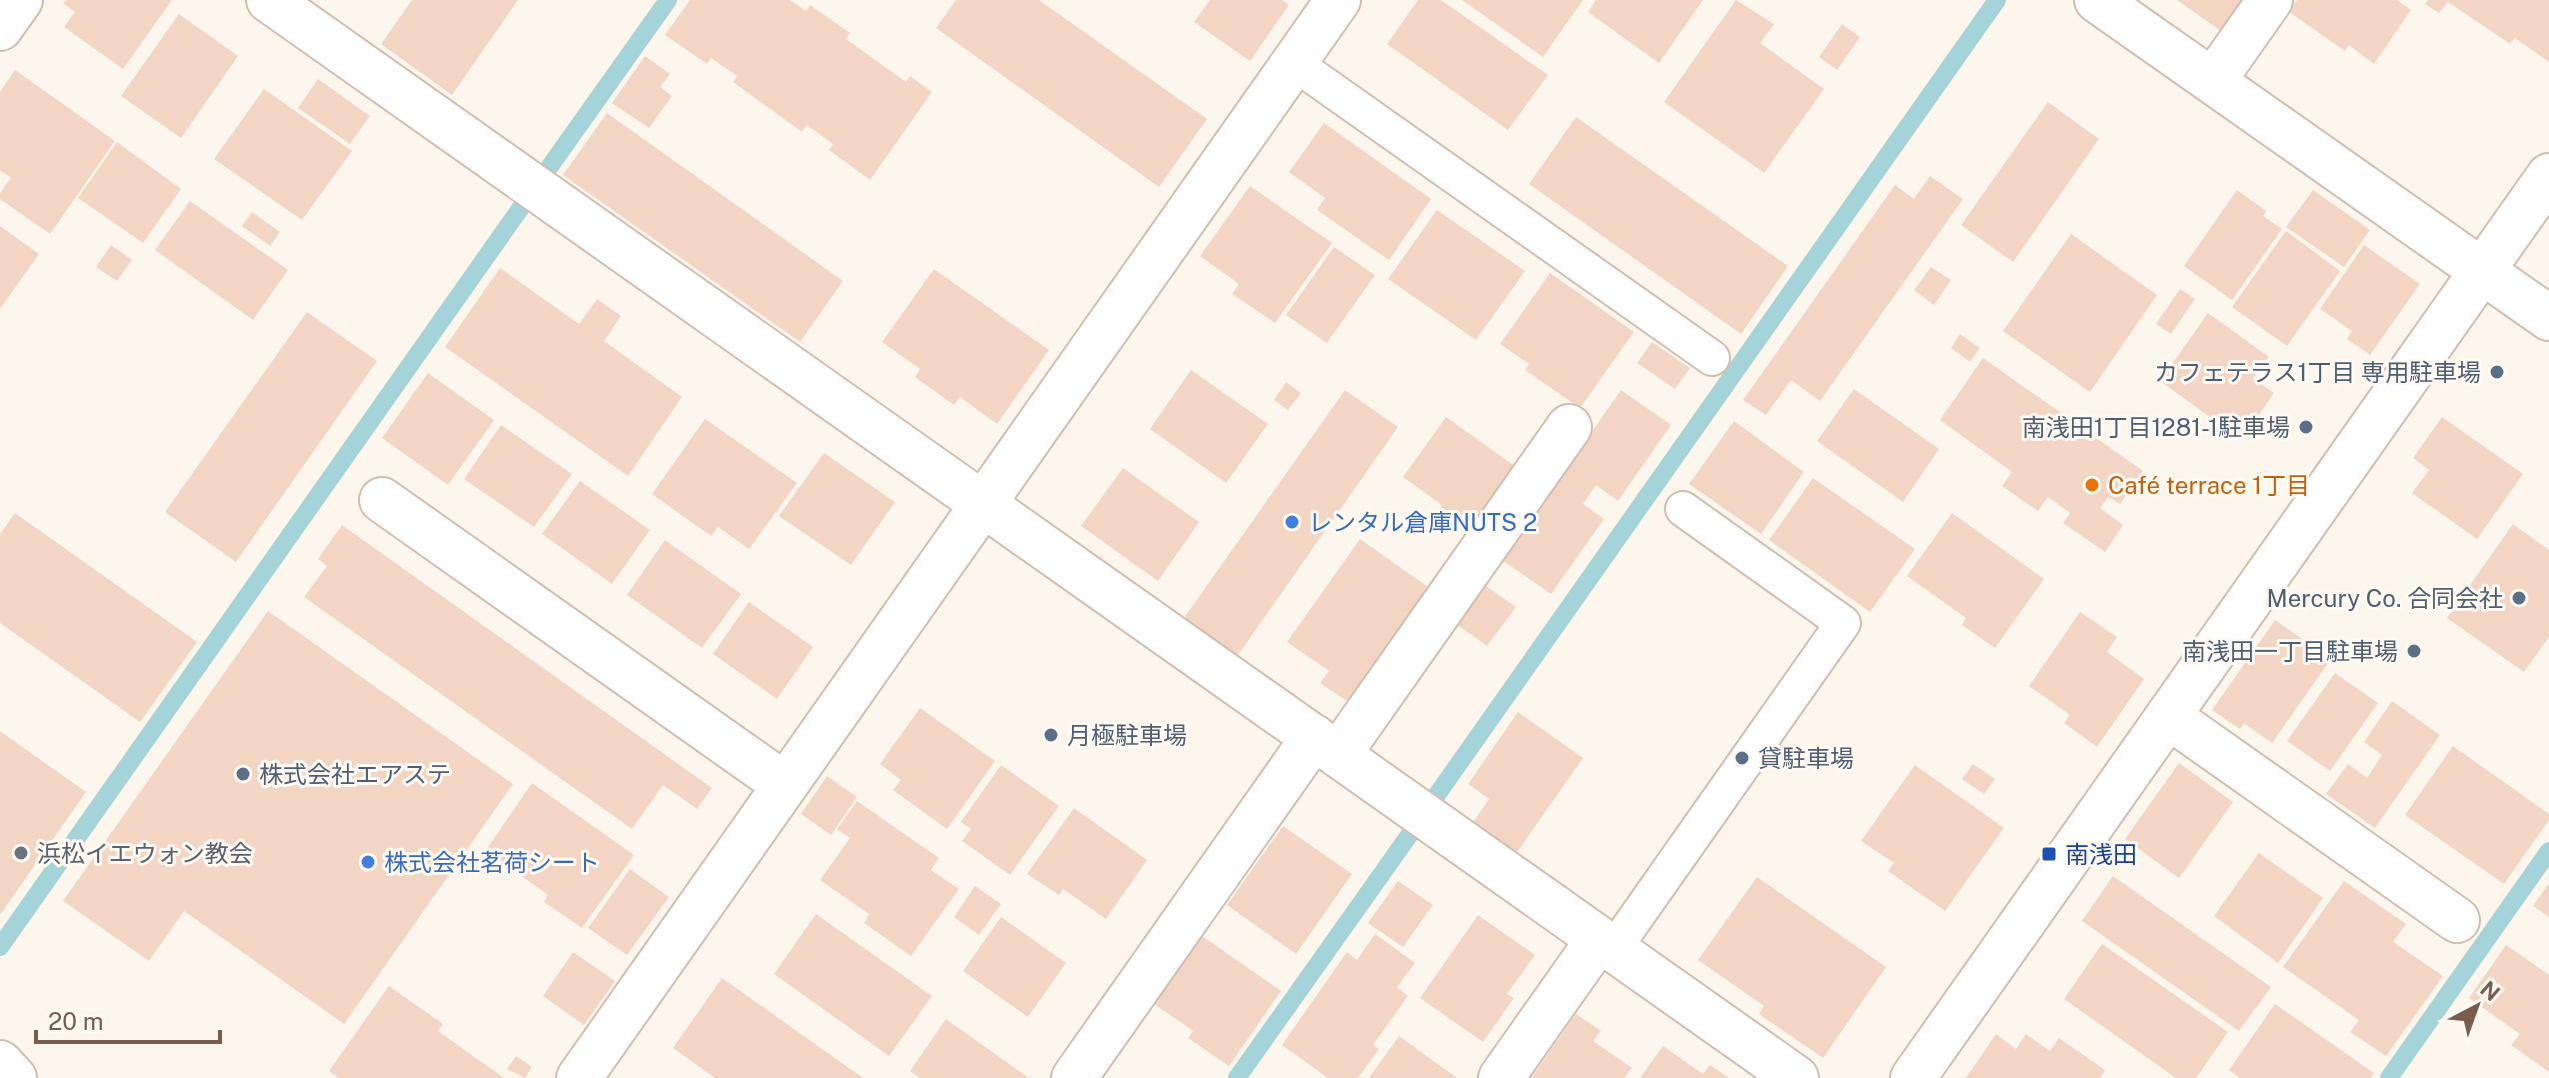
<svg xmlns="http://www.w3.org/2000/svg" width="2549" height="1078" font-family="'Public Sans','Noto Sans JP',sans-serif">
<rect width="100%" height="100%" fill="#fdf6ec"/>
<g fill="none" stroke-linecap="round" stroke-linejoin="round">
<path stroke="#a5d3da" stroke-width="18" d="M548,169L668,0
M1436,796L1997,0
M0,947L522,206
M1237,1078L1410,834
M2389,1078L2549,851"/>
</g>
<path fill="#f3d5c3" d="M66,0H172L123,69L64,27L75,12L63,3Z
M412,0H518L452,95L381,44Z
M690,0H790L806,11L810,5L850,33L846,39L906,82L910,76L932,92L870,180L829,150L833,144L807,125L802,132L733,82L737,76L711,58L707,64L665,35Z
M956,0H1039L1207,119L1159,187L936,28Z
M1210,0H1282L1289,5L1250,61L1194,22Z
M1418,0H1441L1548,75L1508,130L1387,44Z
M1462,0H1583L1543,57Z
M1596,0H1703L1659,63L1588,12Z
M1736,0L1774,24L1760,43L1824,89L1764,173L1664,102Z
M2177,0H2244L2221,31Z
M2297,0H2397L2411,10L2374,64L2349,45L2345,51L2289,12Z
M2428,0H2549V62L2515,38L2510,44L2448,2L2439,13L2425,4Z
M179,14L238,56L181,138L121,96Z
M1842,24L1860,37L1837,70L1819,57Z
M645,56L670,74L660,87L672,96L649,128L612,103Z
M15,70L115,141L50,234L0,199V193L11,178L0,170V92Z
M318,79L370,116L350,144L298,108Z
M264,89L352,151L302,220L214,159Z
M2048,102L2099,139L2013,262L1961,225Z
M607,113L843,281L800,342L563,175Z
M1576,117L1788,266L1741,334L1529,184Z
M1324,123L1431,199L1389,260L1317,210L1325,198L1289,172Z
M117,142L181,189L143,243L78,198Z
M1930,176L1963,199L1820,401L1791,380L1766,415L1743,400L1895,185L1914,199Z
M1250,186L1332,243L1275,323L1232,294L1239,284L1200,256Z
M2237,190L2266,211L2263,216L2282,229L2232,300L2184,266Z
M2313,190L2370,230L2344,267L2286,227Z
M190,201L288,270L253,320L155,250Z
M1437,210L1525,271L1476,340L1388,279Z
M252,212L280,232L270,246L242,226Z
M0,226L39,254L0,309Z
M2286,231L2340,271L2287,346L2232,307Z
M2071,234L2157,295L2090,392L2003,331Z
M111,245L132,260L117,281L96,267Z
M2364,245L2420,284L2370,355L2347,339L2352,331L2320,309Z
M1334,247L1375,275L1327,343L1286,315Z
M1931,267L1951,280L1934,305L1914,290Z
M500,268L579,324L597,299L621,316L604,341L682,397L628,476L445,347Z
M934,269L1049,350L997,424L960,397L954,405L915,377L920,369L882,342Z
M1550,273L1634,332L1580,408L1525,370L1529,364L1500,344Z
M2180,289L2195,299L2171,334L2156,324Z
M307,312L377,361L236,562L165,512Z
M2208,313L2269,357L2253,378L2274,393L2249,429L2228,414L2221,425L2160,381Z
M1960,334L1980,348L1970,362L1951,348Z
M1652,342L1690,368L1675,389L1637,363Z
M1983,358L2143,471L2120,504L2108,497L2100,508L2123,525L2105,552L2063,523L2070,513L2048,497L2038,511L2002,486L2012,472L1940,420Z
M1191,370L1268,424L1226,483L1150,429Z
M428,373L494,420L448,485L382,438Z
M1286,382L1301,393L1288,410L1274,400Z
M1854,389L1939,449L1903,502L1817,441Z
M1345,390L1398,427L1238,655L1184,618Z
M1621,390L1671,425L1618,501L1596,485L1583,504L1604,519L1551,594L1502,560Z
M1446,417L1516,467L1468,534L1437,511L1442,505L1403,477Z
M2442,417L2523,474L2477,539L2412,493L2429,470L2413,458Z
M705,419L797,483L749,549L718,527L711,536L652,494Z
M1734,421L1804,472L1761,534L1689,484Z
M501,425L572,474L534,527L464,479Z
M824,453L895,502L851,565L779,516Z
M1123,468L1199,522L1158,581L1081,526Z
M1813,478L1915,549L1870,612L1769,540Z
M580,481L650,530L612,584L542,534Z
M15,513L197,642L140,722L0,623V534Z
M1952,513L2044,579L1995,648L1962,625L1966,618L1907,576Z
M2513,524L2549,550V637L2524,672L2447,618Z
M342,525L712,788L697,809L663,785L632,829L304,597L327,566L318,559Z
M1360,539L1431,589L1350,703L1320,683L1329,671L1287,642Z
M665,540L741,594L702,648L627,595Z
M1483,584L1516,607L1487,646L1455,623Z
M749,602L813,647L777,699L713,654Z
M268,611L513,784L344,1024L184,911L149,961L63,901Z
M2080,612L2117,637L2107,652L2144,679L2097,747L2064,723L2070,715L2029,686Z
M2275,620L2331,659L2272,743L2244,723L2240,729L2212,710Z
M2335,673L2378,703L2330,771L2287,741Z
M2392,701L2440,735L2375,828L2326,794L2348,764L2367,778L2382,755L2364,742Z
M920,708L995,761L947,829L893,790L901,780L880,764Z
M1518,712L1583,758L1515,855L1472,824L1489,799L1468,784Z
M0,731L86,792L0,915Z
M2453,746L2549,814V820L2504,884L2405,815Z
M2179,763L2233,802L2179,878L2125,839Z
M1973,764L1995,779L1984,794L1962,779Z
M1001,765L1059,806L1010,875L962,841L971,829L961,822Z
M1915,765L2004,828L1945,911L1888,871L1894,863L1861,841Z
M827,776L857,797L831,835L801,814Z
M532,783L634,855L582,928L544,902L548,895L486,850Z
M857,801L939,858L931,870L959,889L911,956L864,923L869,914L820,880L850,838L837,829Z
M1074,808L1147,860L1106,919L1063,889L1059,895L1027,874Z
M1283,826L1352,874L1296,954L1227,905Z
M2259,853L2323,898L2278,963L2214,916Z
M630,869L669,897L627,955L588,928Z
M2113,876L2271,987L2239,1031L2082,921Z
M1757,877L1886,967L1823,1058L1759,1014L1764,1006L1698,960Z
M1398,881L1433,905L1403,947L1368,923Z
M2344,881L2406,924L2393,942L2443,976L2386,1056L2350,1032L2359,1020L2283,967Z
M2549,883V917L2533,906Z
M975,886L1001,904L979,935L954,917Z
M816,914L932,996L889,1056L774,974Z
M1478,915L1535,955L1507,994L1514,998L1483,1042L1420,998Z
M1001,917L1066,963L1028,1017L963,971Z
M1198,933L1281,991L1229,1066L1188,1038L1193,1031L1150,1001Z
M1375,934L1415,963L1397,987L1408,996L1373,1045L1379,1049L1358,1078H1328L1282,1045L1347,952L1357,960Z
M2102,944L2228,1032L2196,1078H2176L2064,999Z
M2506,945L2549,975V1072L2511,1045L2520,1034L2469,998Z
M573,952L615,981L584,1025L543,996Z
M722,978L863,1078H715L673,1048Z
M389,986L443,1024L438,1031L504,1078H339L329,1071Z
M2275,1004L2374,1073L2370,1078H2240L2229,1070Z
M1576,1014L1601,1031L1593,1041L1632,1068L1624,1078H1531Z
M946,1019L1029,1078H920L910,1071Z
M1996,1034L2016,1049L2026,1034L2050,1051L2059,1038L2105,1070L2100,1078H1966Z
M1399,1036L1457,1078H1369Z
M1663,1046L1703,1074L1710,1065L1729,1078H1640Z
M516,1056L532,1067L525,1078L507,1069Z"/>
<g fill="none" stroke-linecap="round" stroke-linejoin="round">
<defs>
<path id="service" d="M1294,63L1712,358
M1613,950L1843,623L1683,509"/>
<path id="minor" d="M269,0L1796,1078
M2097,0L2549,318
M2213,81L2270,0
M382,500L785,785
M2168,716L2457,920
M1338,755L1569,427
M579,1078L1338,0
M1074,1078L1314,737
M1501,1078L1599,939
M1913,1078L2549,176"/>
<path id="tertiary" d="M0,28L20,0
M0,1063L14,1078"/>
</defs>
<use href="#service" stroke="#d1beb0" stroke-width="38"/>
<use href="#minor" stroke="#d1beb0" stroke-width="48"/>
<use href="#tertiary" stroke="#d1beb0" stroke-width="48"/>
<use href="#service" stroke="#fff" stroke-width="34"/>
<use href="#minor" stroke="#fff" stroke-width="44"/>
<use href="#tertiary" stroke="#fff" stroke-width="44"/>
</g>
<g fill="#5c6f8a" stroke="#fffaf3" stroke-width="3">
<circle cx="2497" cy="372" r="8"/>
<circle cx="2306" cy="427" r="8"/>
<circle cx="2519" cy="598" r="8"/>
<circle cx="2414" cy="651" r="8"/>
<circle cx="1051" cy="735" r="8"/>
<circle cx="1742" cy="758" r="8"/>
<circle cx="243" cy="774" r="8"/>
</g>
<circle fill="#e8710a" stroke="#fffaf3" stroke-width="3" cx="2092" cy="485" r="8"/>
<g fill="#3f7fe0" stroke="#fffaf3" stroke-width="3">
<circle cx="1292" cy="522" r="8"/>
<circle cx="368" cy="862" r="8"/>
</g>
<circle fill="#6b7280" stroke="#fffaf3" stroke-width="3" cx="21" cy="853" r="8"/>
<rect fill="#1a4fb4" stroke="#fffaf3" stroke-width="3" x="2041" y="846" width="16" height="16" rx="4"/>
<g text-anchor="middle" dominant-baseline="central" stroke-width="6" stroke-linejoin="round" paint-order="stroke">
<g font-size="24" fill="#4e5e75" stroke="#fffaf3" text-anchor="end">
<text x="2481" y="372">カフェテラス1丁目 専用駐車場</text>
<text x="2290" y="427">南浅田1丁目1281-1駐車場</text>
<text x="2503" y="598">Mercury Co. 合同会社</text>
<text x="2398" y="651">南浅田一丁目駐車場</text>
<text x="1067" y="735" text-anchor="start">月極駐車場</text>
<text x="1758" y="758" text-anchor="start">貸駐車場</text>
<text x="259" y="774" text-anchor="start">株式会社エアステ</text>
</g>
<g font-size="24" fill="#c56008" stroke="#fffaf3" text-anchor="start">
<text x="2108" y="485">Café terrace 1丁目</text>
</g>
<g font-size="24" fill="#366cbe" stroke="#fffaf3" text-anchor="start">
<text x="1308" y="522">レンタル倉庫NUTS 2</text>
<text x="384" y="862">株式会社茗荷シート</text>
</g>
<g font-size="24" fill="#5b616d" stroke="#fffaf3" text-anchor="start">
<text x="37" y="853">浜松イエウォン教会</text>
</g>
<g font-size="24" fill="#164399" stroke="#fffaf3" text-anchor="start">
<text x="2065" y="854">南浅田</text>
</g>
</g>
<g transform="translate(2477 1006) rotate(41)" stroke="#fffaf3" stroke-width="6" paint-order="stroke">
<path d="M0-6L14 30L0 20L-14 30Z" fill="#7a5c4d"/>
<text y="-12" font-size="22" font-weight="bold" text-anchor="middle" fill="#7a5c4d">N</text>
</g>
<path d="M36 1030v12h184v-12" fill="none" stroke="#7a5c4d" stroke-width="4"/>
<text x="48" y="1030" font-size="24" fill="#7a5c4d" stroke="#fffaf3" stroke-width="6" paint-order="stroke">20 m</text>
</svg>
